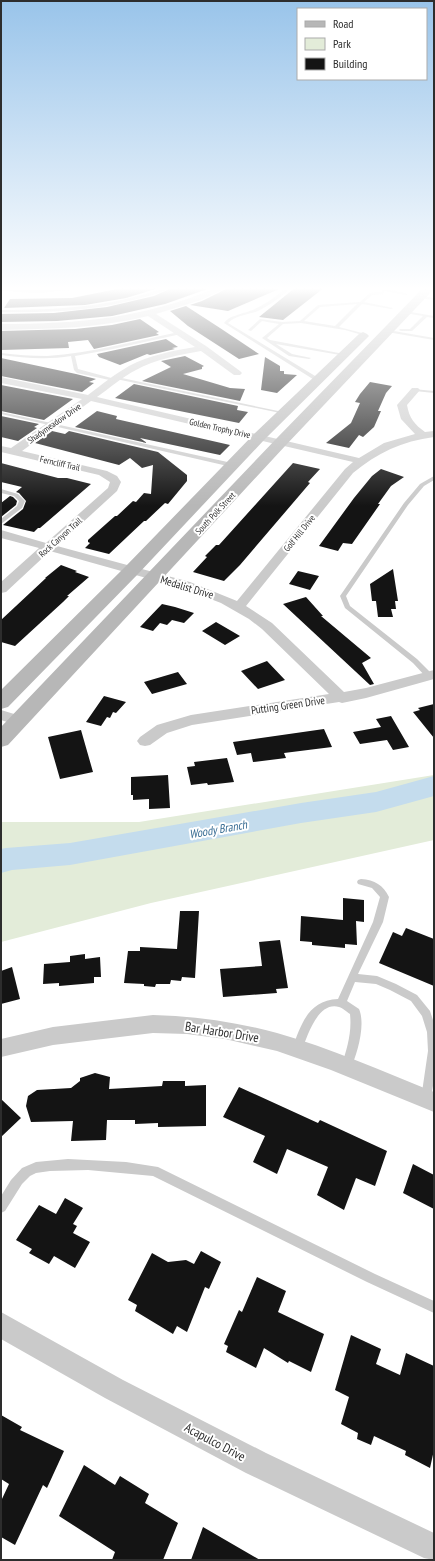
<svg xmlns="http://www.w3.org/2000/svg" width="435" height="1561" font-family="'PT Sans Narrow',sans-serif">
<rect width="100%" height="100%" fill="#fff"/>
<path fill="#e3ecd9" d="M434,775V840L151,903L1,942V822H139Z"/>
<g fill="none" stroke-linecap="round" stroke-linejoin="round">
<path fill="#c4dced" fill-rule="evenodd" d="M434,776V796L376,812L301,823L70,865L12,870L1,873V849L6,848L70,843L301,803L376,792Z"/>
</g>
<path fill="#141414" d="M127,287H162L126,298L85,305L4,308L10,299L72,298Z
M174,287H213L165,304L112,316L57,321L1,322V314L54,313L107,307L154,296Z
M230,287H284L228,311L190,305L202,301Z
M296,287H325L283,320L259,317Z
M186,306L220,328L259,354L239,359L188,326L170,311Z
M140,319L159,332L156,333L159,335L94,349L88,340L68,342L69,348L1,350V331L75,329L112,325Z
M166,339L178,347L172,348L175,349L150,355L147,354L120,365L99,357L97,354Z
M185,356L204,366L202,367V369L183,374L230,388L245,389L240,401L142,381L171,367L161,361Z
M265,357L280,366V371H284V374L297,375L277,393L261,390Z
M1,358L76,374L96,379L89,382L94,383L82,392L1,376Z
M370,382L392,386L386,393L378,411H381L374,427L363,437L359,435L349,448L326,443L351,423L360,403L355,402L360,394Z
M134,384L238,406L237,410L248,412L239,423L115,398Z
M1,385L73,399L44,420L1,411Z
M97,411L117,416L116,419L230,445L220,455L140,438L147,443L75,427Z
M1,416L39,424L34,427L37,428L18,441L1,437Z
M52,431L65,434L69,431L158,452L187,475V481L168,504L165,503L146,521H144L109,554L85,548L90,543L88,542V540L115,516H117L133,501L136,502L144,493L151,494L153,465L142,468L130,458L119,465L35,443Z
M1,463L58,478H67L91,484L40,528H38L34,532L3,525L23,509L26,501L19,493L16,492L22,487L1,482Z
M293,463L320,469L308,482L310,483L240,565L224,581L193,572L207,557L205,556L216,545H219Z
M381,469L404,477L391,486L378,504H380L352,544L343,543L338,551L319,546L354,498L372,476Z
M10,496L13,497L17,501L16,505L1,517V503Z
M61,565L77,571L75,572L89,577L67,596H69L63,602L15,646L1,642V620L46,578H45Z
M393,569L398,601H395L396,609H391L393,617H378L376,601H372L370,584Z
M298,571L319,576L310,590L289,584Z
M306,597L323,616H321L371,658L362,663L374,684L370,685L283,604Z
M162,604L175,607L194,613L184,623L172,620L167,625L160,623L153,631L140,627Z
M216,622L240,636L225,645L202,631Z
M267,661L285,680L258,689L241,671Z
M178,672L187,684L152,694L144,682Z
M104,696L126,702L116,713L113,712L110,718L107,717L101,726L86,722Z
M434,704V738L413,712L420,710L418,708Z
M391,716L409,747L393,750L387,740L360,744L353,732L381,727L376,719Z
M324,729L332,747L284,753L286,758L253,762L251,753L237,755L233,742Z
M81,730L93,772L60,779L48,737Z
M227,758L234,782L208,785L207,783L191,785L187,767L195,766L194,762Z
M168,775L170,808L149,809V799L133,800V795H131V777Z
M343,898L364,900V922L356,921L357,945L345,944V948L312,945V942L300,941L301,916L343,920Z
M180,911H199L195,978L182,977L181,981L171,980L170,984H156L155,987L144,986V984L124,983L128,951H140V947L177,949Z
M406,928L434,939V986L379,963L393,932L402,936Z
M280,940L288,988L276,989L277,993L223,997L220,969L262,966L259,942Z
M85,954V959L100,957L101,977H94V983L59,986V983L43,984L44,964L70,962V956Z
M12,967L20,999L1,1004V971Z
M95,1073L110,1077L109,1089L162,1086L163,1081H185V1086L206,1085V1126L158,1127V1123L135,1124V1120H107L106,1140L71,1141L73,1121L31,1122L26,1106L28,1096L37,1090L71,1088L80,1081V1078Z
M239,1087L318,1123L320,1120L387,1151L375,1186L356,1178L344,1210L317,1195L328,1167L287,1149L277,1174L253,1162L265,1136L223,1117Z
M1,1099L21,1118L1,1137Z
M413,1164L434,1175V1209L403,1193Z
M65,1198L83,1208L73,1224L77,1226L73,1233L90,1242L75,1268L54,1256L49,1264L29,1253L32,1249L16,1240L39,1205L56,1214Z
M201,1251L221,1262L209,1289L205,1287L187,1332L177,1326L173,1334L135,1311L137,1305L128,1300L152,1253L168,1262L186,1260L194,1264Z
M257,1277L286,1291L278,1312L324,1334L311,1372L289,1361L288,1363L264,1348L256,1368L226,1352L228,1346L224,1344L239,1310L242,1312Z
M351,1335L381,1349L376,1364L400,1375L406,1353L434,1366V1450L430,1468L405,1455L406,1451L374,1436L371,1445L357,1439L358,1433L341,1424L349,1397L335,1390Z
M1,1415L22,1427L20,1430L64,1451L47,1488L43,1485L15,1545L1,1537V1501L9,1484L1,1479Z
M84,1465L115,1485L120,1476L149,1494L145,1503L178,1523L163,1560H112L115,1552L59,1516Z
M203,1527L260,1560H191Z"/>
<g fill="none" stroke-linecap="round" stroke-linejoin="round">
<path fill="#cacaca" fill-rule="evenodd" d="M167,287H173C163,292 152,295 141,298C95,311 48,313 1,312V310C58,310 113,307 167,287Z
M287,287H292C282,296 270,305 258,311C248,315 236,315 228,323L320,379V381H316L224,323C229,316 236,316 243,313C260,309 274,298 287,287Z
M385,287H389L387,289L408,294L406,295L385,291L383,294L372,295L364,302L393,308L391,309L362,304L339,327L366,334V336L345,330L301,323L283,324L267,338L270,340L344,354L346,355V356L276,344L292,354L311,358L309,359L289,356L262,338L279,324L262,321L251,331L248,330L260,319L282,322L300,321L318,305L360,302L370,293L381,292ZM357,304L335,326L304,321L320,307Z
M420,296L434,298V300L419,298Z
M405,311L434,316V318L427,317L412,331H401L399,330L400,329H410L423,316L405,313Z
M388,330L434,338V340L387,332V330Z
M179,332L181,333V334L113,349L75,356L78,369L115,379V377H117L283,412L285,413V414L116,379V381H114L77,373L74,370L71,356C48,360 24,358 1,355V353C16,355 31,356 47,356C92,353 135,341 179,332Z
M413,389L434,391V393L415,391L413,390Z
M1,412L232,463L235,465L232,467L1,414Z
M434,476V480L424,486L408,505L346,596L350,606L417,659L433,675L429,677H426L413,663L345,608L340,596L404,503L420,484Z
M1,489L18,494L25,501L22,508L1,524V519L17,506L19,501L14,496L1,493Z
M361,879C375,880 383,885 389,897L383,922L358,974L377,976L396,984L417,995L430,1011L434,1023V1080L430,1103L426,1104L422,1103L421,1099L428,1051L427,1032L422,1016L411,1001L390,990L376,984L355,982L347,1001L359,1009C366,1025 357,1055 350,1070L346,1072L342,1070L341,1067C347,1049 352,1033 350,1014C347,1012 343,1008 339,1007C317,1001 307,1038 301,1052L297,1054L293,1052L292,1049C301,1025 308,1000 338,999L373,922L380,897L372,888L358,884L357,882L358,880Z
M68,1159L126,1162L158,1167L375,1274L434,1301V1313L367,1282L153,1176L88,1170L50,1171L36,1173L30,1176L22,1184L5,1211L1,1213V1196L11,1180L22,1168L36,1162Z"/>
<path fill="#cacaca" fill-rule="evenodd" d="M1,287L39,289L85,287L81,289L39,293L1,291Z
M218,287H229L201,300L156,314L206,346L240,371L242,373L240,375H234L201,351C180,355 155,359 136,370C122,377 110,388 97,397L359,458L384,443L415,434L401,419L397,405L412,388H418L420,390L407,405C409,418 415,425 425,432L434,431V437C402,441 377,453 353,473L246,606L272,623L344,692L366,688L434,670V679L366,698L342,703L339,702L192,725L167,733L150,745L145,746L140,745L137,741L140,737L157,725L191,715L329,694L262,629L249,619L221,603L182,588L50,551L6,592L1,593V582L39,548L1,538V530L46,543L108,488L110,482L99,475L1,452V446L11,448L82,399L1,383V377L88,395C101,385 115,374 129,366C149,355 173,351 195,347L148,316C100,328 50,329 1,330V324C78,324 147,318 218,287ZM91,401L353,462L345,469L237,601L190,582L57,546L117,491L121,482L117,476L107,471L22,451Z
M1,710L24,717L27,721L24,725L19,726L1,720Z
M153,1015C195,1016 236,1022 277,1033C330,1048 382,1071 434,1092V1112L331,1070L277,1051L225,1039L187,1034L153,1033L53,1045L1,1057V1039L53,1027Z
M1,1312L123,1380L266,1453L434,1533V1560L424,1558L246,1473L105,1398L1,1339Z"/>
<path fill="#b7b7b7" fill-rule="evenodd" d="M424,287H434V289L286,445L8,745L1,747V727L276,439Z
M363,332L367,334L369,336L367,338L264,440L138,574L8,707L1,709V690L126,566L254,434L359,334Z"/>
</g>
<linearGradient id="sky" x2="0" y2="1"><stop stop-color="#99c4ea"/><stop offset="0.57" stop-color="#fff"/><stop offset="1" stop-color="#fff" stop-opacity="0"/></linearGradient>
<rect width="435" height="506" fill="url(#sky)"/>
<g text-anchor="middle" dominant-baseline="central" stroke-width="4" stroke-linejoin="round" paint-order="stroke">
<g font-size="9" fill="#2d2d2d" stroke="#fff">
<text transform="translate(54 423) rotate(-35)">Shadymeadow Drive</text>
<text transform="translate(220 428) rotate(13)">Golden Trophy Drive</text>
<text transform="translate(60 463) rotate(13)">Ferncliff Trail</text>
<text transform="translate(215 513) rotate(-47)">South Polk Street</text>
<text transform="translate(299 533) rotate(-51)">Golf Hill Drive</text>
<text transform="translate(60 537) rotate(-42)">Rock Canyon Trail</text>
</g>
<g font-size="11" fill="#2d2d2d" stroke="#fff">
<text transform="translate(187 587) rotate(17)">Medalist Drive</text>
<text transform="translate(288 705) rotate(-8)">Putting Green Drive</text>
</g>
<g font-size="12" font-style="italic" fill="#376c93" stroke="#fff">
<text transform="translate(218 829) rotate(-10)">Woody Branch</text>
</g>
<g font-size="13" fill="#2d2d2d" stroke="#fff">
<text transform="translate(222 1032) rotate(9)">Bar Harbor Drive</text>
<text transform="translate(215 1442) rotate(28)">Acapulco Drive</text>
</g>
</g>
<rect width="435" height="1561" fill="none" stroke="#2d2d2d" stroke-width="4"/>
<rect x="297" y="8" width="130" height="72" fill="#ffffff" stroke="#ababab"/>
<rect x="305" y="21" width="20" height="6" fill="#b7b7b7" stroke="#ababab"/>
<text x="333" y="28" font-size="12" fill="#2d2d2d">Road</text>
<rect x="305" y="38" width="20" height="12" fill="#e3ecd9" stroke="#ababab"/>
<text x="333" y="48" font-size="12" fill="#2d2d2d">Park</text>
<rect x="305" y="58" width="20" height="12" fill="#141414" stroke="#ababab"/>
<text x="333" y="68" font-size="12" fill="#2d2d2d">Building</text>
</svg>
